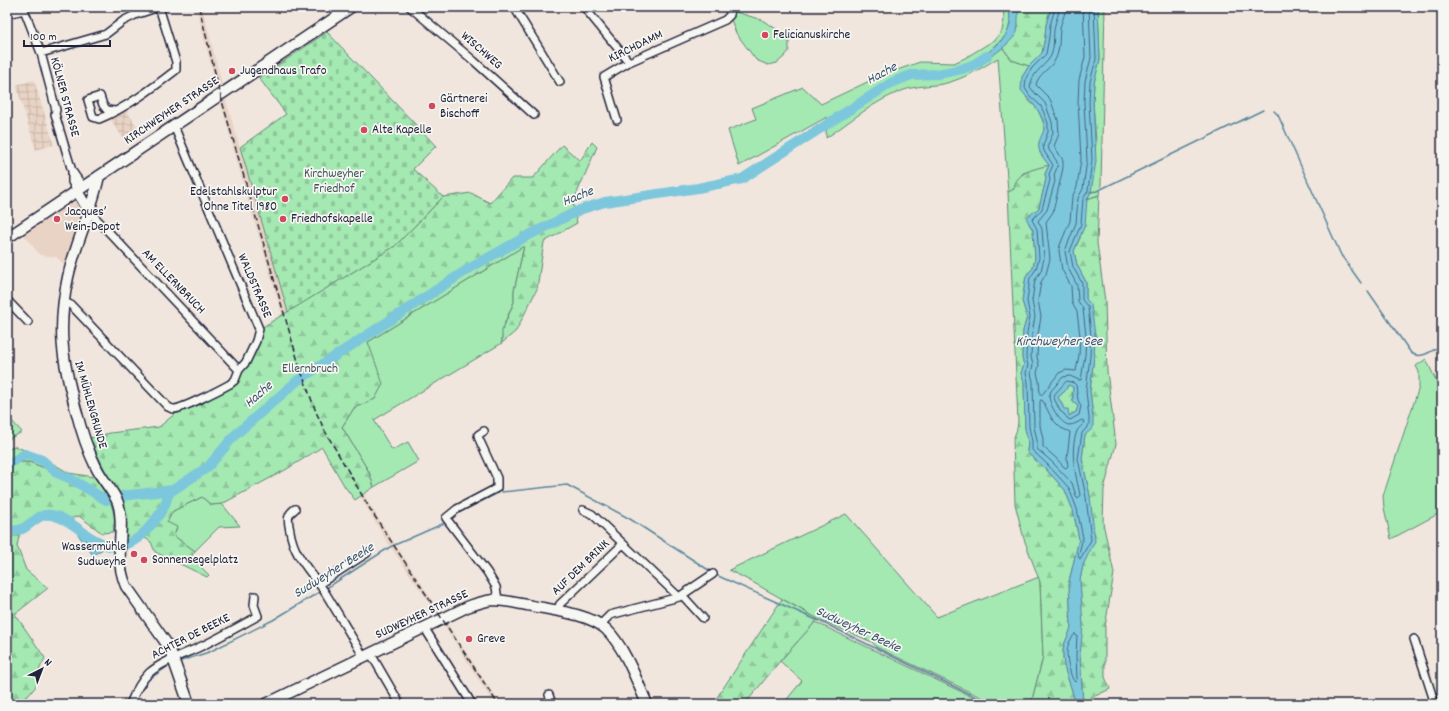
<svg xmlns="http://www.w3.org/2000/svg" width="1449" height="711" font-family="Dekko,sans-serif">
<defs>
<pattern id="industrial-grid" width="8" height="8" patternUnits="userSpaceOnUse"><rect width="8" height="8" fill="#e8d3c4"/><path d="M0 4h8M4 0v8" fill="none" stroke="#c7b5a9"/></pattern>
<pattern id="forest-firs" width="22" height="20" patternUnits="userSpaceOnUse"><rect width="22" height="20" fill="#a4e8b2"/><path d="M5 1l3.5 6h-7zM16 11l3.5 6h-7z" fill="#8dc79a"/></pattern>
<pattern id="wetland-marsh" width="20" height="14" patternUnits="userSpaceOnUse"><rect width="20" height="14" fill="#a4e8b2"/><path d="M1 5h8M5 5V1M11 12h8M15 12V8" fill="none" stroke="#8dc79a"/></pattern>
<pattern id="cemetery-stones" width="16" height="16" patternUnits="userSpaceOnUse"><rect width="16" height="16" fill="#a4e8b2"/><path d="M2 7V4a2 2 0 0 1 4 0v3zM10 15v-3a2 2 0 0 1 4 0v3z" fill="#8dc79a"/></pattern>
</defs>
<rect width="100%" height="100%" fill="#f0e6dd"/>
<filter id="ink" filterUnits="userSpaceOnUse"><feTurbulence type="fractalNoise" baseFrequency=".025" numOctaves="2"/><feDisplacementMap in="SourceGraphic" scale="8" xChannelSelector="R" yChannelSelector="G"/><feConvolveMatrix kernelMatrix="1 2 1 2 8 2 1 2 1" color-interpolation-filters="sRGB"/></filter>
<g filter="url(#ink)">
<path fill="#e8d3c4" d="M196,7H202L226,100L305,372L328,429L371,507L500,704H494L439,617L384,537L322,432L303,385L248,200L221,104Z
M78,202L81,207L82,214L65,265L56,257L40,255L24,235L72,203Z"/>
<path fill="url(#industrial-grid)" d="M34,80L54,145L36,150L16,85Z
M124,107L140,131L124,140L109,117Z"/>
<path fill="#a4e8b2" stroke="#638576" d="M1003,7H1010V23L1007,34L989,52L982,62L1002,47L1012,60L1029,66L1022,77L1027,99L1037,108L1044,124V131L1039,143L1040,153L1049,165L1023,173L1014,189L1008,192L998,58C980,69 964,79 943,84C929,86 916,86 904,90C875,100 850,122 826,138L827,117L739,166L728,130L756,119L752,108L803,87L821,104L880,76L920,62L954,63L965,58L996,39L1002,31L1004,19Z
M1098,7H1105L1101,185L1099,195L1087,199L1091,192L1096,142L1093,102L1094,83L1100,59Z
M736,12L762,20L778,30L789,34V51L784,57L777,63L768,65L756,60L736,33L730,17Z
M524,246L514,291V302L505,322L502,339V343L374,420L392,450L408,442L419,461L374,487L369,472L342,427L354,408L375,399L368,342Z
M1426,359L1442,393V512L1391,539L1384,508L1383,496L1419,387V372L1416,366Z
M7,406L11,420L22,432L7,440Z
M202,497L211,505L222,504L240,526L219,527L195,551L174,536L167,522L173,511Z
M846,514L937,617L1039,577L1040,582L1043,657L1031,704H995L876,647L872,642L818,619L754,583L729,570Z
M815,622L987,704H865L862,702L860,704H783L802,681L780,661Z"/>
<path fill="url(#forest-firs)" stroke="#638576" d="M1019,7H1047L1050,11L1046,25L1045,37L1042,53L1029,66L1012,60L1002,47C1021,33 1014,26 1019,7Z
M592,142L597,147L573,202L577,223L544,242L537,289L516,331L502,343V331L514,302V291L524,246L368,342L383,384L375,399L354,408L342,427L369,472L374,487L355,500L345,487L322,447L287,469L222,504L211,505L202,497L173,511L167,522L177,527L174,536L195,551L191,557L209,575L207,577L155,552L151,542L139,534L129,541L125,542C131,511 120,498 106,472C100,461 95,449 90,438L110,433L159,427L177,412L232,385L261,328L395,246L443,197L471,193L490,203L512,178H533L562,145L580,161Z
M1049,165L1045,174L1046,179L1039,208L1032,215L1029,224L1033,230L1035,258L1033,268L1026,276L1022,301L1027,317L1023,331L1022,358L1024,365L1021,373L1024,382L1025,428L1028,441L1027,452L1032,457L1044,467L1065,490L1073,510L1079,539L1069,582L1071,626C1070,635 1063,642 1063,652C1062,671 1073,686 1075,704H1031L1043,657L1040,582L1024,539L1015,504L1013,440L1017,429L1018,422L1008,192L1014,189C1015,172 1035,169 1049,165Z
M1099,195L1097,243L1105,301L1107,371L1116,444L1104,489L1103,523L1114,573L1105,627V677L1110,689L1089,699L1088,704H1083L1080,655L1081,603L1080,580L1083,565L1088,553L1090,496L1082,459L1085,434L1093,418L1090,391L1094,356L1095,335L1086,299V282L1077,265L1074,251L1080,238L1087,199Z
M1068,385L1073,386V402L1078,406L1076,412L1069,416L1064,410L1058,397L1065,391Z
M40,456L69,473L94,477C102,488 112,501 114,515C115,521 114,527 113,532L102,533L79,516L69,519L47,512L34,517L20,532L17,546L26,570L48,588L15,614L45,658L40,668L36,686L28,696L12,704H7V467L15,462H29L45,468Z
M782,599L818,619L780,661L745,704H717L714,702Z"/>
<path fill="url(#wetland-marsh)" stroke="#638576" d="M14,446L40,456L45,468L29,462H15L7,467V450Z"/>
<path fill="url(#cemetery-stones)" stroke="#638576" d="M327,32L436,146L413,169L443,197L395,246L288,312L240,147L286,114L259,78Z"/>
<path fill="#7dc7dd" stroke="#59859c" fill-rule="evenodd" d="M1010,7H1019C1017,15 1019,24 1017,32C1013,42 986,62 975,64C987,50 1008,42 1010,23C1010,18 1009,12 1010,7Z
M1047,7H1098L1100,59L1094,83L1093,102L1096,161L1091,192L1087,199L1085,225L1074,251L1077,265L1086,282V299L1091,305L1095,335L1094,356L1090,391L1093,418V428L1085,435L1082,459L1090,496L1095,541L1083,565L1080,580L1083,626L1080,655L1083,704H1075C1073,686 1062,671 1063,652C1063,642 1070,635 1071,626L1069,582L1079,539L1073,510L1065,490L1044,467L1032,457L1027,452L1028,441L1025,428L1024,382L1021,373L1024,365L1022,358L1023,331L1027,317L1022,301L1026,276L1033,268L1035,258L1033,230L1026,218L1039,208L1046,179L1045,174L1049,165C1044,159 1037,151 1039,143C1040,136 1045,133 1044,125C1041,109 1030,102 1021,90L1022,77L1029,66L1042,53L1045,37L1046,25L1050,11ZM1068,385L1073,387V402L1078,406L1076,412L1069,416L1068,409H1064L1058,397L1065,391Z
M83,529L103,539L107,544L103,549L93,555L92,554L77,533Z"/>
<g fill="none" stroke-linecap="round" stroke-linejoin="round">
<path stroke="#46647c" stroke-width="1" d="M1052,7L1054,12L1050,25L1049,37L1046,54L1032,68L1026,78L1025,88L1030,96L1041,106L1048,123V132L1043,145L1044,151L1053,165L1049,174L1050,180L1042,209L1032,220L1037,229L1039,258L1036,269L1030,278L1027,301L1030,317L1027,332L1026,358L1028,365L1026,373L1028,382L1029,427L1032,441V450L1047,464L1069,488L1077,509L1083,538L1078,556L1080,559L1091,540L1086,497L1078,459L1082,433L1089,425V418L1086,391L1090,356L1091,336L1088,307L1082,300V283L1073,267L1070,251L1081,224L1083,199L1088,191L1092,160L1089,102L1090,82L1096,59L1094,7
M1058,7C1060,14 1056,19 1055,25C1052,35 1056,50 1049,59C1041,69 1032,73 1030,87L1034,92L1045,103L1052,122L1053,133L1048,145L1049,150L1056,160L1058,165L1054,175L1055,181L1047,210L1038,221L1042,229L1044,258L1041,271L1035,280L1032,301L1035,317L1032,333L1031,357L1033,365L1031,373L1033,382L1034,427L1037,440V449L1051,461L1072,483L1076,496L1078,498L1080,495C1076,475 1069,452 1077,431C1079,427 1083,426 1084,421L1082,420C1078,422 1074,425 1069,425C1060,424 1050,405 1049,397L1051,391L1063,377L1070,376L1079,380H1081L1085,355L1086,336L1083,309L1078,301L1077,285L1068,268L1065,251L1076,223L1078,198L1083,189L1087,160L1084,102L1085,81L1091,58L1089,7
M1065,7C1066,15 1061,21 1060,29C1059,39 1060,51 1055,60C1050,69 1038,74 1036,85L1050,99L1058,120L1059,134L1054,146L1063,160V168L1053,212L1046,222L1050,259L1046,274L1041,282L1038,300L1041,317L1038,334L1037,357L1039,365L1037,373L1039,381L1040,394L1041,396L1059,373L1066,370L1076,371L1079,355L1080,336L1077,312L1072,303L1071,286L1062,270L1059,251L1060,245L1070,221L1072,197L1077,187L1081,159L1078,102L1079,80L1085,57L1083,7
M1067,381L1074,383L1076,385L1078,400L1081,406L1079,415L1070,420L1067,418L1064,414L1060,411L1054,398L1055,394Z
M1041,400L1043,401L1052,419L1061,428L1070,432L1067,458L1068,466L1066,468L1064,467L1055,457L1043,447V439L1040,426V402Z
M86,536L100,542L101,545L93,549L85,539Z
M1075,634L1077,636L1076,655L1077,680L1075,682C1072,679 1071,675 1070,671C1066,657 1065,644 1075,634Z"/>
<path stroke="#59859c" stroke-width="1.5" d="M1274,111L1278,115L1341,255L1361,283
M1090,192L1097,191L1263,110
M1368,291L1411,353C1422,360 1432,350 1442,345
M502,492L567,485L630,519L710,571
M450,520L460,512L498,493
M716,575L830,626L990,704
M325,589L390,547L447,522
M178,662L209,652L273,620L321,591
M139,694L148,680L170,665"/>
<path stroke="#7dc7dd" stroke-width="10" d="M7,465L25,454L42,460L57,473L71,479L106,500L121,496L173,490L208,467L234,436L297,381L470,268L527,236L582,209L605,202L698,188L742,179L891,83L911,75L938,74L962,69L975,64L987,56
M7,531C12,530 18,531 22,529C32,524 39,513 51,515C82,520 101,565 138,538C149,529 158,518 165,505C168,498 166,495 173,490"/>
<defs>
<path id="street" d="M23,7L41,53L56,110L55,114L72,171V182L77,191
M410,7L474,61L534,115
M514,7L560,82
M584,7L629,62
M7,14L24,10
M41,53L106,34L123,21L135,15L159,7
M115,111L107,110L103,105L100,96L88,100L93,117L99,119C125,109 154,87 176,70V62L159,7
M617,120L604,77L629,62L725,20L730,15V11L728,7
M72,171L83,187
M89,211L239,370
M7,300L28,322
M64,302L71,305L168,407C171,408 171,409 174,409C182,409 221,389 230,384L235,380L239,370L246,362L256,341L259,329L174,126
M484,431L478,435L479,439L497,478V488L457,509L446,518L487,572L496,587L498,600
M295,509C286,515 288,521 290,531C294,558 312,572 326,594C339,615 351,636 364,657
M583,510L592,514L679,597
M319,584L367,553
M682,595L703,618
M557,611L560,604L623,544
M600,625L610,615L679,597L713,574
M424,627L472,704
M1414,639L1435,704
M371,654L400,704
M549,695L552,704
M130,704C135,692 140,682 149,673C164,660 186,654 204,645C222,636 240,626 258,616L254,605L255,596"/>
<path id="secondary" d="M99,176C92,210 76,242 68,277C57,328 62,360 76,410C81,430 87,449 96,467C102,480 113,490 118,503C123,518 120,533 120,548C119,562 121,574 126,586L169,647L189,704
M77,191L89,211
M7,238L351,7
M266,704L467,607C475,604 484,601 493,600C504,600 516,603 527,605C550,610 588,613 606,629C624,646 637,681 647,704"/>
</defs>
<use href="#street" stroke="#22223b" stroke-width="10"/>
<use href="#secondary" stroke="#22223b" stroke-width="13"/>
<use href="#street" stroke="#f6f6f2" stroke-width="7"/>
<use href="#secondary" stroke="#f6f6f2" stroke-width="10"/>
<path stroke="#22223b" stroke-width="1.5" stroke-dasharray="6 3" stroke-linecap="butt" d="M199,7L222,101L237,153L300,368L316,412L325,431L370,509L498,704"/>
</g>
</g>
<g fill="#d1495b" stroke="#f6f6f2" stroke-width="1.5">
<circle cx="765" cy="35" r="4"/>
<circle cx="232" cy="71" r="4"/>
<circle cx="432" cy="106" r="4"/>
<circle cx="364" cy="130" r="4"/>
<circle cx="285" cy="199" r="4"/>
<circle cx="57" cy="219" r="4"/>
<circle cx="283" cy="219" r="4"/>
<circle cx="134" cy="554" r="4"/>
<circle cx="144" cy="560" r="4"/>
<circle cx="469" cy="639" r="4"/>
</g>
<g text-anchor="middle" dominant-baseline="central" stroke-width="3.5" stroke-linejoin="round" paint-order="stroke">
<g font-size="13" fill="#22223b" stroke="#f6f6f2" text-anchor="start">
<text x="773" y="35">Felicianuskirche</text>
<text x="240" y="71">Jugendhaus Trafo</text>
<text x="440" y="99">Gärtnerei<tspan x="440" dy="15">Bischoff</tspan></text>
<text x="372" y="130">Alte Kapelle</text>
<text x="277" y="192" text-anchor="end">Edelstahlskulptur<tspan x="277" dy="15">Ohne Titel 1980</tspan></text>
<text x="65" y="212">Jacques’<tspan x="65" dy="15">Wein-Depot</tspan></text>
<text x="291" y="219">Friedhofskapelle</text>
<text x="126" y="547" text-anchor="end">Wassermühle<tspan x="126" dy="15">Sudweyhe</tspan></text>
<text x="152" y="560">Sonnensegelplatz</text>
<text x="477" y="639">Greve</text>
</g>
<g font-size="13" fill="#22223b" stroke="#f6f6f2">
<text transform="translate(636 47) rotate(-26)">KIRCHDAMM</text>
<text transform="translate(481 51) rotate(41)">WISCHWEG</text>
<text transform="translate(64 97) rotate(75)">KÖLNER STRASSE</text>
<text transform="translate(172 111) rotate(-34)">KIRCHWEYHER STRASSE</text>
<text transform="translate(173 282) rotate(46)">AM ELLERNBRUCH</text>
<text transform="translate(254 286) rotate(67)">WALDSTRASSE</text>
<text transform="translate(90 405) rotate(74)">IM MÜHLENGRUNDE</text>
<text transform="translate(581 568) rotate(-44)">AUF DEM BRINK</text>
<text transform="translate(422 615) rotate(-25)">SUDWEYHER STRASSE</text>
<text transform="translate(191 637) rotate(-27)">ACHTER DE BEEKE</text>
</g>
<g font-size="13" fill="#425459" stroke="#f6f6f2">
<text x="334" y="174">Kirchweyher<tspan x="334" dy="15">Friedhof</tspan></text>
<text x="310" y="369">Ellernbruch</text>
</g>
<g font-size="14" font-style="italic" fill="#3d546c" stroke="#f6f6f2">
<text transform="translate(882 74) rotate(-28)">Hache</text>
<text transform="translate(578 197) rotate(-22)">Hache</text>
<text x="1059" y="342">Kirchweyher See</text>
<text transform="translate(259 395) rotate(-41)">Hache</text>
<text transform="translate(334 571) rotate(-32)">Sudweyher Beeke</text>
<text transform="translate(858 630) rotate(25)">Sudweyher Beeke</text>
</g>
</g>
<rect width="1449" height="711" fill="none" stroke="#f6f6f2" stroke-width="24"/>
<rect x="12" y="12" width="1425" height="687" fill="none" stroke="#22223b" stroke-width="1.5" filter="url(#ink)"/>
<g transform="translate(42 669) rotate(42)" stroke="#f6f6f2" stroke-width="3" paint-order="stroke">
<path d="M0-3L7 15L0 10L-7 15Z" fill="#22223b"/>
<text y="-6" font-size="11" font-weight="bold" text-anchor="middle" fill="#22223b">N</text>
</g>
<path d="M24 40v6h86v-6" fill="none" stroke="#22223b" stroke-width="2"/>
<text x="30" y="40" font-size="12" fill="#22223b" stroke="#f6f6f2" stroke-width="3" paint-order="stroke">100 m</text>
</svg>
